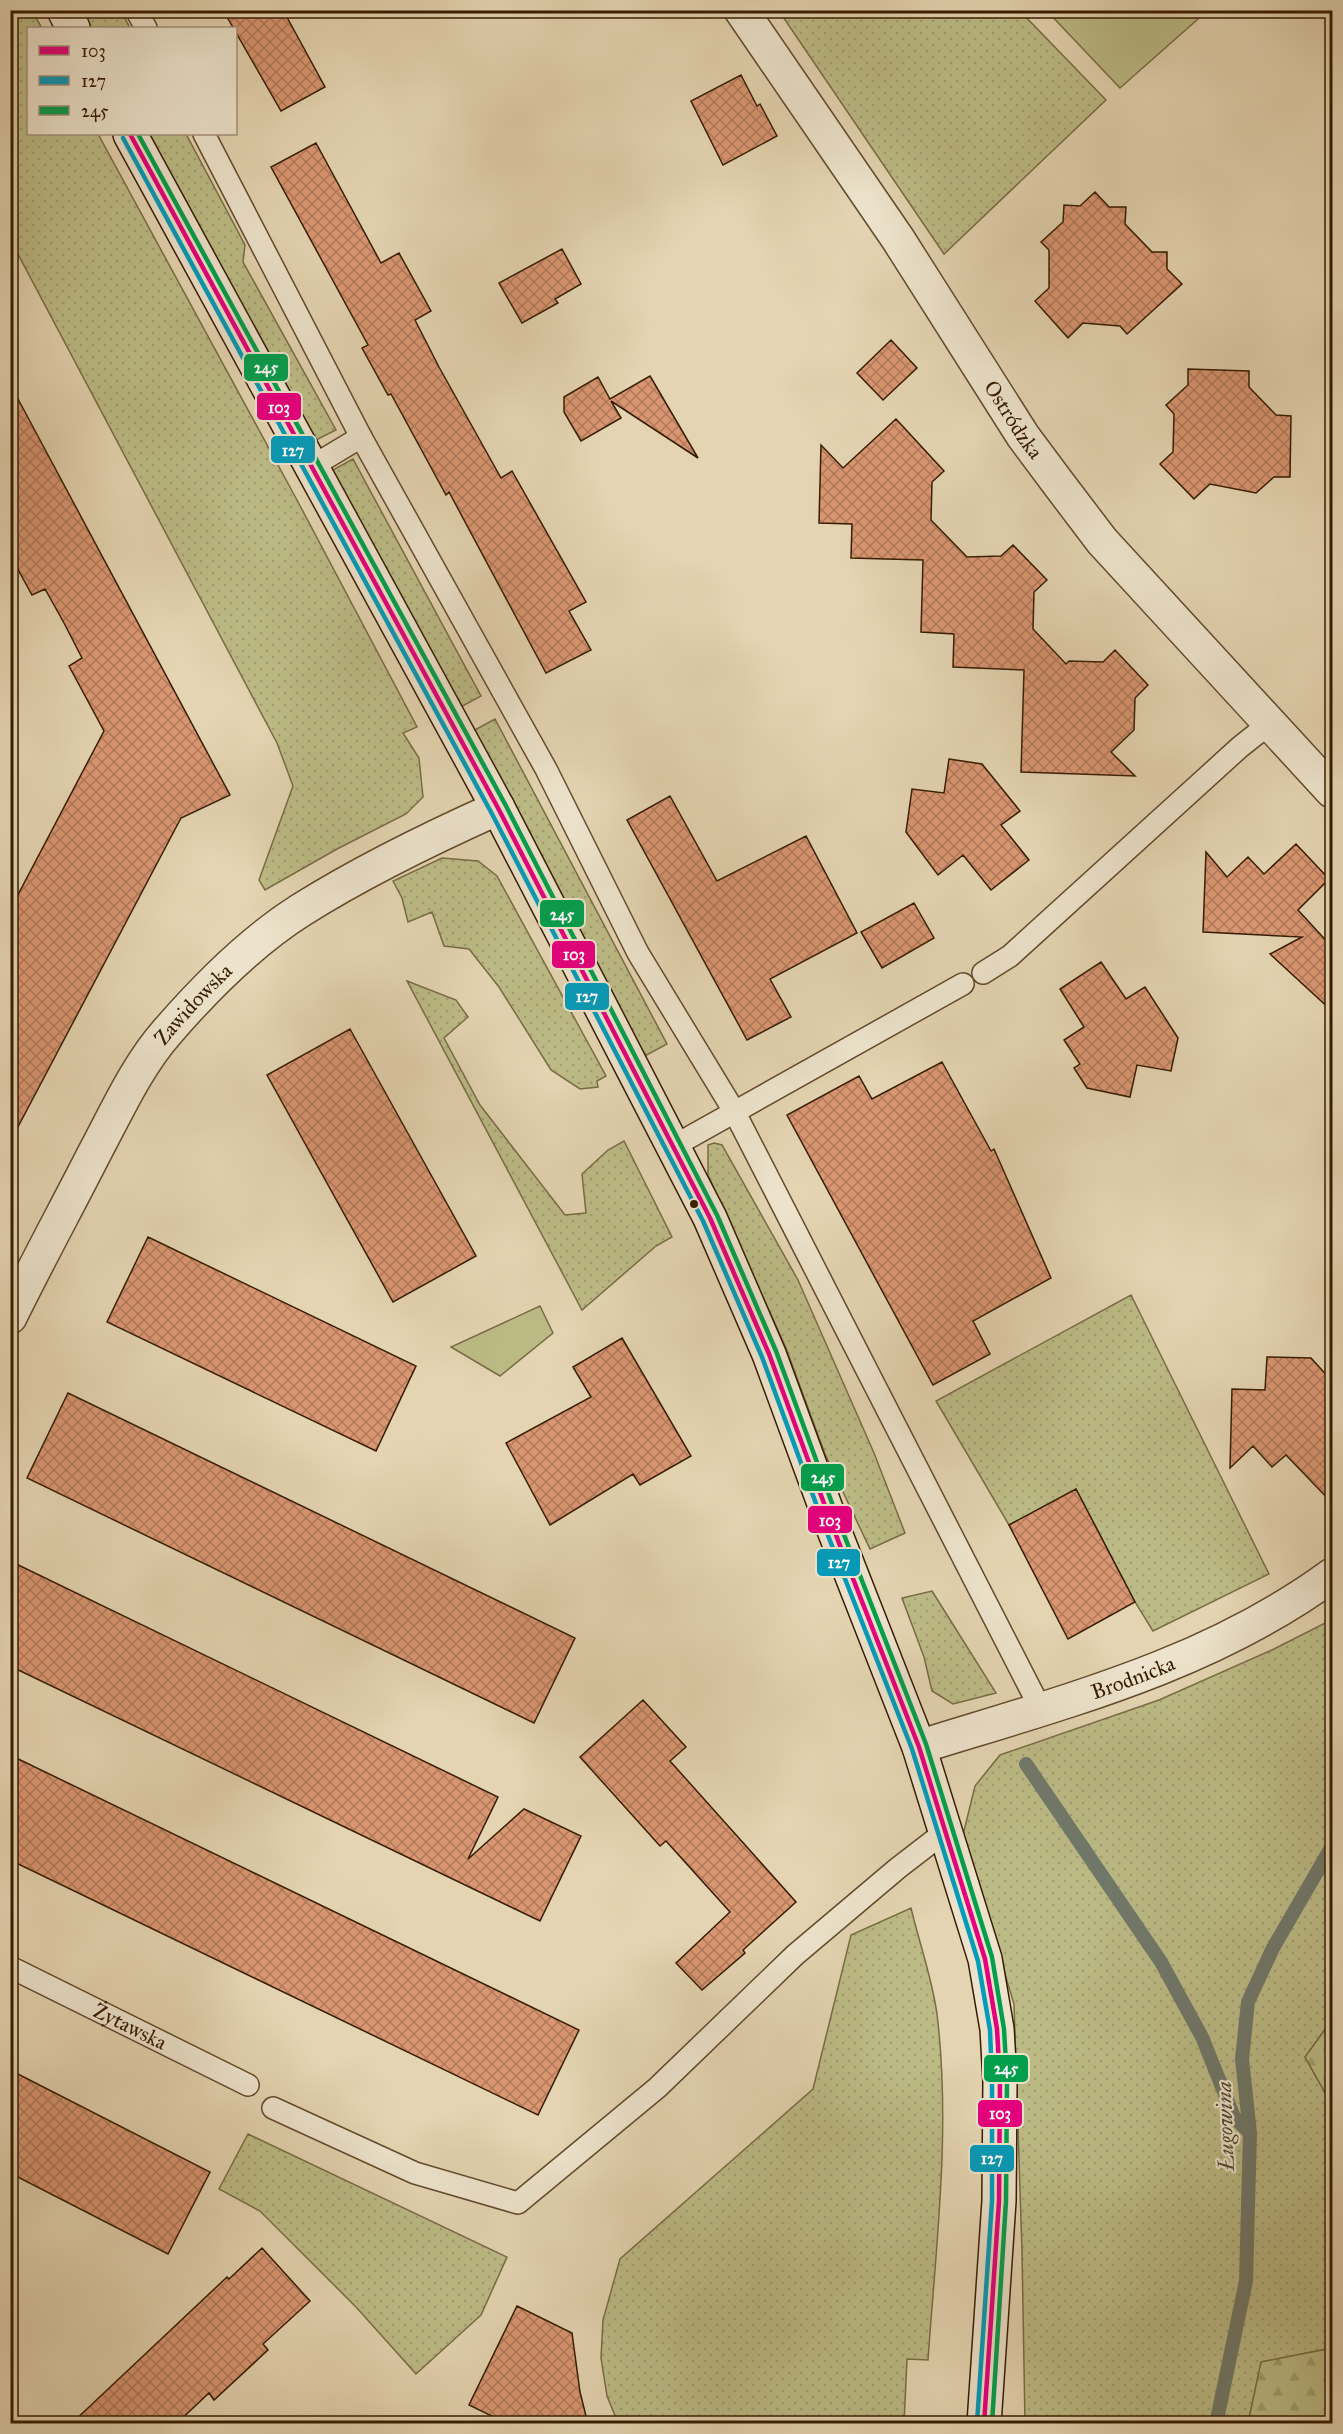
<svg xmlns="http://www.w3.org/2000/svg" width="1343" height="2434" font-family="'IM FELL Great Primer',serif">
<defs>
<pattern id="grass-dots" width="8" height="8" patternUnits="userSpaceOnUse" patternTransform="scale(1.5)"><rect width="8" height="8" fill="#bcbb86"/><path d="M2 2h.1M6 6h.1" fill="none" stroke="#a2a072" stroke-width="1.8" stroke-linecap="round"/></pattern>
<pattern id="forest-firs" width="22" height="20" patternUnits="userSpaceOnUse" patternTransform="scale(1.5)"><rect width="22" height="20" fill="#bcbb86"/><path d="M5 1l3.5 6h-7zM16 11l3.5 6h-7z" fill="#a2a072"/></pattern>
<pattern id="building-cross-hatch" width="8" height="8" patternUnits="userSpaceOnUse" patternTransform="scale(1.5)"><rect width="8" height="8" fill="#d99672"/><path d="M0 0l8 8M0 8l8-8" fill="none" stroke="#b17a5b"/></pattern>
</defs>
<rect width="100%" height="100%" fill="#e4d4b1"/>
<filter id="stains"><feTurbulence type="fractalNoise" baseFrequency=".00333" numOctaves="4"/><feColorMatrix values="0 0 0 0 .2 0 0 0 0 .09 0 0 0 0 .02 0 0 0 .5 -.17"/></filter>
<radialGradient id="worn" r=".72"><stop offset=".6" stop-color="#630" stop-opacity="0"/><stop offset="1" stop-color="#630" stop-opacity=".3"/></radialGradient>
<path fill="url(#grass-dots)" stroke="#796c44" stroke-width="1.5" d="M10,11H32L42,28H28V134H98L297,500L417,727L403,733L419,758L423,797L406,814L337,849L265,890L259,880L293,786L277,743L11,241Z
M82,11H121L130,28H92Z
M779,11H1020L1106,100L944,254Z
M149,134H186L245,245L243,262L336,430L316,440Z
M353,459L481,696L459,708L331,471Z
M495,719L667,1044L643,1057L471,732Z
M442,858L478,861L497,876L606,1076L597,1081L598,1087L580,1089L551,1070L499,987L469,949L444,946L432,912L408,922L402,898L393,881Z
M407,981L456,1000L468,1017L444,1038L480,1105L565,1215L586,1213L582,1174L608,1150L624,1141L672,1237L656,1246L582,1310Z
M714,1143L722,1145L798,1280L874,1453L905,1533L870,1549L825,1454L786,1348L708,1175V1145Z
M1131,1295L1269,1574L1153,1631L1135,1602L1076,1489L1009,1525L936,1401Z
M932,1591L996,1693L953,1704L932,1691L924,1657L902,1598Z
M1329,1621L1332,1622V2020L1305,2057L1332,2105V2348L1262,2362L1248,2423H1025L1022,2252L1014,2004L963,1835L975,1786L1000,1755L1159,1700L1272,1650Z
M911,1908C919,1942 932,1978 937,2014C951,2129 936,2245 928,2360L907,2359L904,2423H618L607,2396L601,2358L603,2320L620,2259L813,2089L851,1935Z
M248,2134L507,2257L481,2315L416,2374L356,2307L260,2211L219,2189Z"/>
<path fill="url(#forest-firs)" stroke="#796c44" stroke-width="1.5" d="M1332,2020V2105L1305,2057Z
M1332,2348V2423H1248L1261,2362Z"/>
<path fill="#bcbb86" stroke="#796c44" stroke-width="1.5" d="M1047,11H1207L1120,88Z
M540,1306L553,1333L500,1376L451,1347Z"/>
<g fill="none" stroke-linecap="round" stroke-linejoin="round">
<path stroke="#70796b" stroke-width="14" d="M1026,1764L1161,1962L1202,2037L1234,2117L1250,2133
M1216,2424L1246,2281L1250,2133L1242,2059L1248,2002L1273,1948L1332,1846"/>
</g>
<path fill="url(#building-cross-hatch)" stroke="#361c01" stroke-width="1.5" d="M223,10H283L325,87L281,111Z
M741,75L757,106L760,104L777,136L723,165L691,101Z
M316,143L381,263L399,253L431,311L415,320L439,367L501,478L512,471L586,602L569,611L591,650L546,673L449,492L446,495L391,394L388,395L362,348L368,345L271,167Z
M1095,192L1109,207H1126L1125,224L1152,252H1167V269L1182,284L1127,334L1120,326L1083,323L1068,338L1035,301L1049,288V250L1041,242L1063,222L1064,205L1080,206Z
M562,249L581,284L555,299L558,303L522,323L499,283Z
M891,340L917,368L883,400L857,373Z
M1188,369L1249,371V387L1276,415L1291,416L1290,477H1274L1256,493L1210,484L1194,499L1160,464L1173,452L1174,414L1166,405L1188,385Z
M650,376L698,458L611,401L621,418L581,441L564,412V397L598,377L610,399Z
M10,384L230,795L181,818L10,1142V910L104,731L69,666L82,658L64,623L45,589L32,595L10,555Z
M896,419L944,471L932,482L931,520L967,557L1001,556L1013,545L1047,580L1034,592L1033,629L1066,664L1069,661L1103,662L1115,650L1148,685L1135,698L1134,730L1111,752L1135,776L1021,772L1024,670L953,667L954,634L921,632L923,560L851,558L852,524L819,523L821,445L843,468Z
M949,759L982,764L1020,811L1001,825L1029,860L991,890L963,855L938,875L906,832L912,789L944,793Z
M670,796L717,881L806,836L857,933L770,979L791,1017L747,1040L627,820Z
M1296,844L1329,879L1298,910L1332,947V1011L1270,954L1302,937L1203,932L1206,852L1227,877L1248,857L1264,874Z
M914,903L934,938L882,968L861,932Z
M1101,962L1126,999L1145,987L1178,1038L1171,1071L1137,1065L1130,1097L1087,1088L1074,1068L1080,1064L1064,1040L1084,1027L1060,989Z
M350,1029L476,1256L393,1302L267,1075Z
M942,1062L991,1151L994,1149L1051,1278L973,1321L990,1354L933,1385L787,1115L859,1076L872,1099Z
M148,1237L416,1366L376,1451L107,1322Z
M622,1338L691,1456L640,1485L633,1474L550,1525L506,1443L591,1397L573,1367Z
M1267,1357L1311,1358L1332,1381V1503L1286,1455L1272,1467L1253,1446L1230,1468L1232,1389L1265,1390Z
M68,1393L575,1638L534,1723L27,1478Z
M1076,1489L1135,1602L1068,1639L1009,1525Z
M10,1561L498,1797L468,1859L524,1809L581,1836L540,1921L10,1666Z
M643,1700L686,1747L670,1761L796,1902L743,1950L745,1953L702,1990L676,1963L730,1912L666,1841L660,1846L580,1757Z
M10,1755L579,2030L538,2115L10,1860Z
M10,2070L210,2172L168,2254L10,2173Z
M262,2248L310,2301L263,2344L268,2350L214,2400L209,2393L176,2424H71L227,2277L229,2279Z
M517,2306L572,2333L580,2392L588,2424H508L469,2405Z"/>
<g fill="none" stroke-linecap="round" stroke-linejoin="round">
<defs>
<g id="lane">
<path d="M136,10L146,28"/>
<path d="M204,134L361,437L546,769L638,953L734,1111L1033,1694L1039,1710"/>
<path d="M311,467L361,437"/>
<path d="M983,973L1010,956L1240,747L1269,724"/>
<path d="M672,1147L963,984"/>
<path id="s1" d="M10,1967L248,2085"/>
<path d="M273,2108L415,2173L518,2203L657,2088L795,1955L898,1868L946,1831"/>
</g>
<g id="street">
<path id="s2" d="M741,10L898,239L1023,436L1058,483L1102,541L1332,791"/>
<path id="s3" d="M10,1317C37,1262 67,1207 95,1152C117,1111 137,1066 167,1032C205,988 252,941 301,910C363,871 431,838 498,808"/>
<path id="s4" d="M919,1747C1063,1702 1208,1666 1332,1575"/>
</g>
<path id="secondary" d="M64,10L73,28
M130,134L498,808L710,1218L769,1354L832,1525L919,1747L985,1959L997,2029L1000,2081L999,2201L984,2424"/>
</defs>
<use href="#lane" stroke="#624a2d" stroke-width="24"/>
<use href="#street" stroke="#624a2d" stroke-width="36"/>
<use href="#secondary" stroke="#361c01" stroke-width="36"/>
<use href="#lane" stroke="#ede3cc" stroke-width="21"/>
<use href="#street" stroke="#ede3cc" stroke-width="33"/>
<use href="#secondary" stroke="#ede3cc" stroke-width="33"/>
<defs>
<path id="bus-1" d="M130,134L498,808L710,1218L769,1354L832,1525L919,1747L985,1959L997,2029L1000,2081L999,2201L984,2424"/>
<path id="bus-2" d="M123,138L491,812L703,1221L762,1357L825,1528L912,1749L978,1961L990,2030L992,2081V2201L977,2423"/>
<path id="bus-3" d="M138,134L505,804L717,1215L776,1351L839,1522L926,1744L992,1957L1004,2029L1007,2081L1006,2201L992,2424"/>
</defs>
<use href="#bus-1" stroke="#ede3cc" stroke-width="9"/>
<use href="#bus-2" stroke="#ede3cc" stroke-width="9"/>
<use href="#bus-3" stroke="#ede3cc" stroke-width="9"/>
<use href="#bus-1" stroke="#e5007d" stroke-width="4.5"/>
<use href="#bus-2" stroke="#059bba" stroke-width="4.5"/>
<use href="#bus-3" stroke="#039f4d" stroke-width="4.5"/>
</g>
<circle fill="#361c01" stroke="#ede3cc" stroke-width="2" cx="694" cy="1204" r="5"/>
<g text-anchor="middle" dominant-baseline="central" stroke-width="4.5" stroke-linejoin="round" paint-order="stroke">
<g font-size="21" fill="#361c01" stroke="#ede3cc">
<text stroke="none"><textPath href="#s2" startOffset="492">Ostródzka</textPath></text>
<text stroke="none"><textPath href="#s3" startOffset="364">Zawidowska</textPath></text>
<text stroke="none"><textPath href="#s4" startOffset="225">Brodnicka</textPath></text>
<text stroke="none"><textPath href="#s1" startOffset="134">Żytawska</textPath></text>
</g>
<g font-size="22" font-style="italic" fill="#534a36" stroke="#ede3cc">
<text transform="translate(1225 2126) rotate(-92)">Ługowina</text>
</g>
</g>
<g stroke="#ede3cc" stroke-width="2">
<rect x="243" y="353" width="46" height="29" rx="6" fill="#039f4d"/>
<rect x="256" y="392" width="46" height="29" rx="6" fill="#e5007d"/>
<rect x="270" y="435" width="46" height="29" rx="6" fill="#059bba"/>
<rect x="539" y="899" width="46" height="29" rx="6" fill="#039f4d"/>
<rect x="551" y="940" width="45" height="29" rx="6" fill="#e5007d"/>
<rect x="564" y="982" width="46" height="29" rx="6" fill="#059bba"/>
<rect x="800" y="1463" width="45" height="29" rx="6" fill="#039f4d"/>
<rect x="807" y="1505" width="46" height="29" rx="6" fill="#e5007d"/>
<rect x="816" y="1548" width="45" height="29" rx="6" fill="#059bba"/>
<rect x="983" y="2054" width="46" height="29" rx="6" fill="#039f4d"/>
<rect x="977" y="2099" width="46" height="29" rx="6" fill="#e5007d"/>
<rect x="969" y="2144" width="46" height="29" rx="6" fill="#059bba"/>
</g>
<g font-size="16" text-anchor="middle" font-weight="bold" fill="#fff">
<text x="266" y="373">245</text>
<text x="279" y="413">103</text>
<text x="293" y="456">127</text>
<text x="562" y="920">245</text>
<text x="574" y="960">103</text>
<text x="587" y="1002">127</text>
<text x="823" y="1483">245</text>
<text x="830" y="1526">103</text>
<text x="839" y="1568">127</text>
<text x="1006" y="2074">245</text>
<text x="1000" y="2119">103</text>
<text x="992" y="2164">127</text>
</g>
<rect width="1343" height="2434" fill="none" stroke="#e4d4b1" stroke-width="36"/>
<rect x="12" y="12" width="1319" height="2410" fill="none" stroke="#361c01" stroke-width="3"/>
<rect x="18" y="18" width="1307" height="2398" fill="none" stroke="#361c01" stroke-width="1.5"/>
<rect x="27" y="27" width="210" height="108" fill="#ede3cc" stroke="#a4937b" stroke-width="1.5"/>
<rect x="39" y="46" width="30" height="9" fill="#e5007d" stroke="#a4937b" stroke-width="1.5"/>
<text x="81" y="57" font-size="18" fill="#361c01">103</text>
<rect x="39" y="76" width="30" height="9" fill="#059bba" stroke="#a4937b" stroke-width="1.5"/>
<text x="81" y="87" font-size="18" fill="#361c01">127</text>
<rect x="39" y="106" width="30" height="9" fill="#039f4d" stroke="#a4937b" stroke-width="1.5"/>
<text x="81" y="117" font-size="18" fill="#361c01">245</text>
<rect width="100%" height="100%" filter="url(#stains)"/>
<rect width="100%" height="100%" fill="url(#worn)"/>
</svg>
